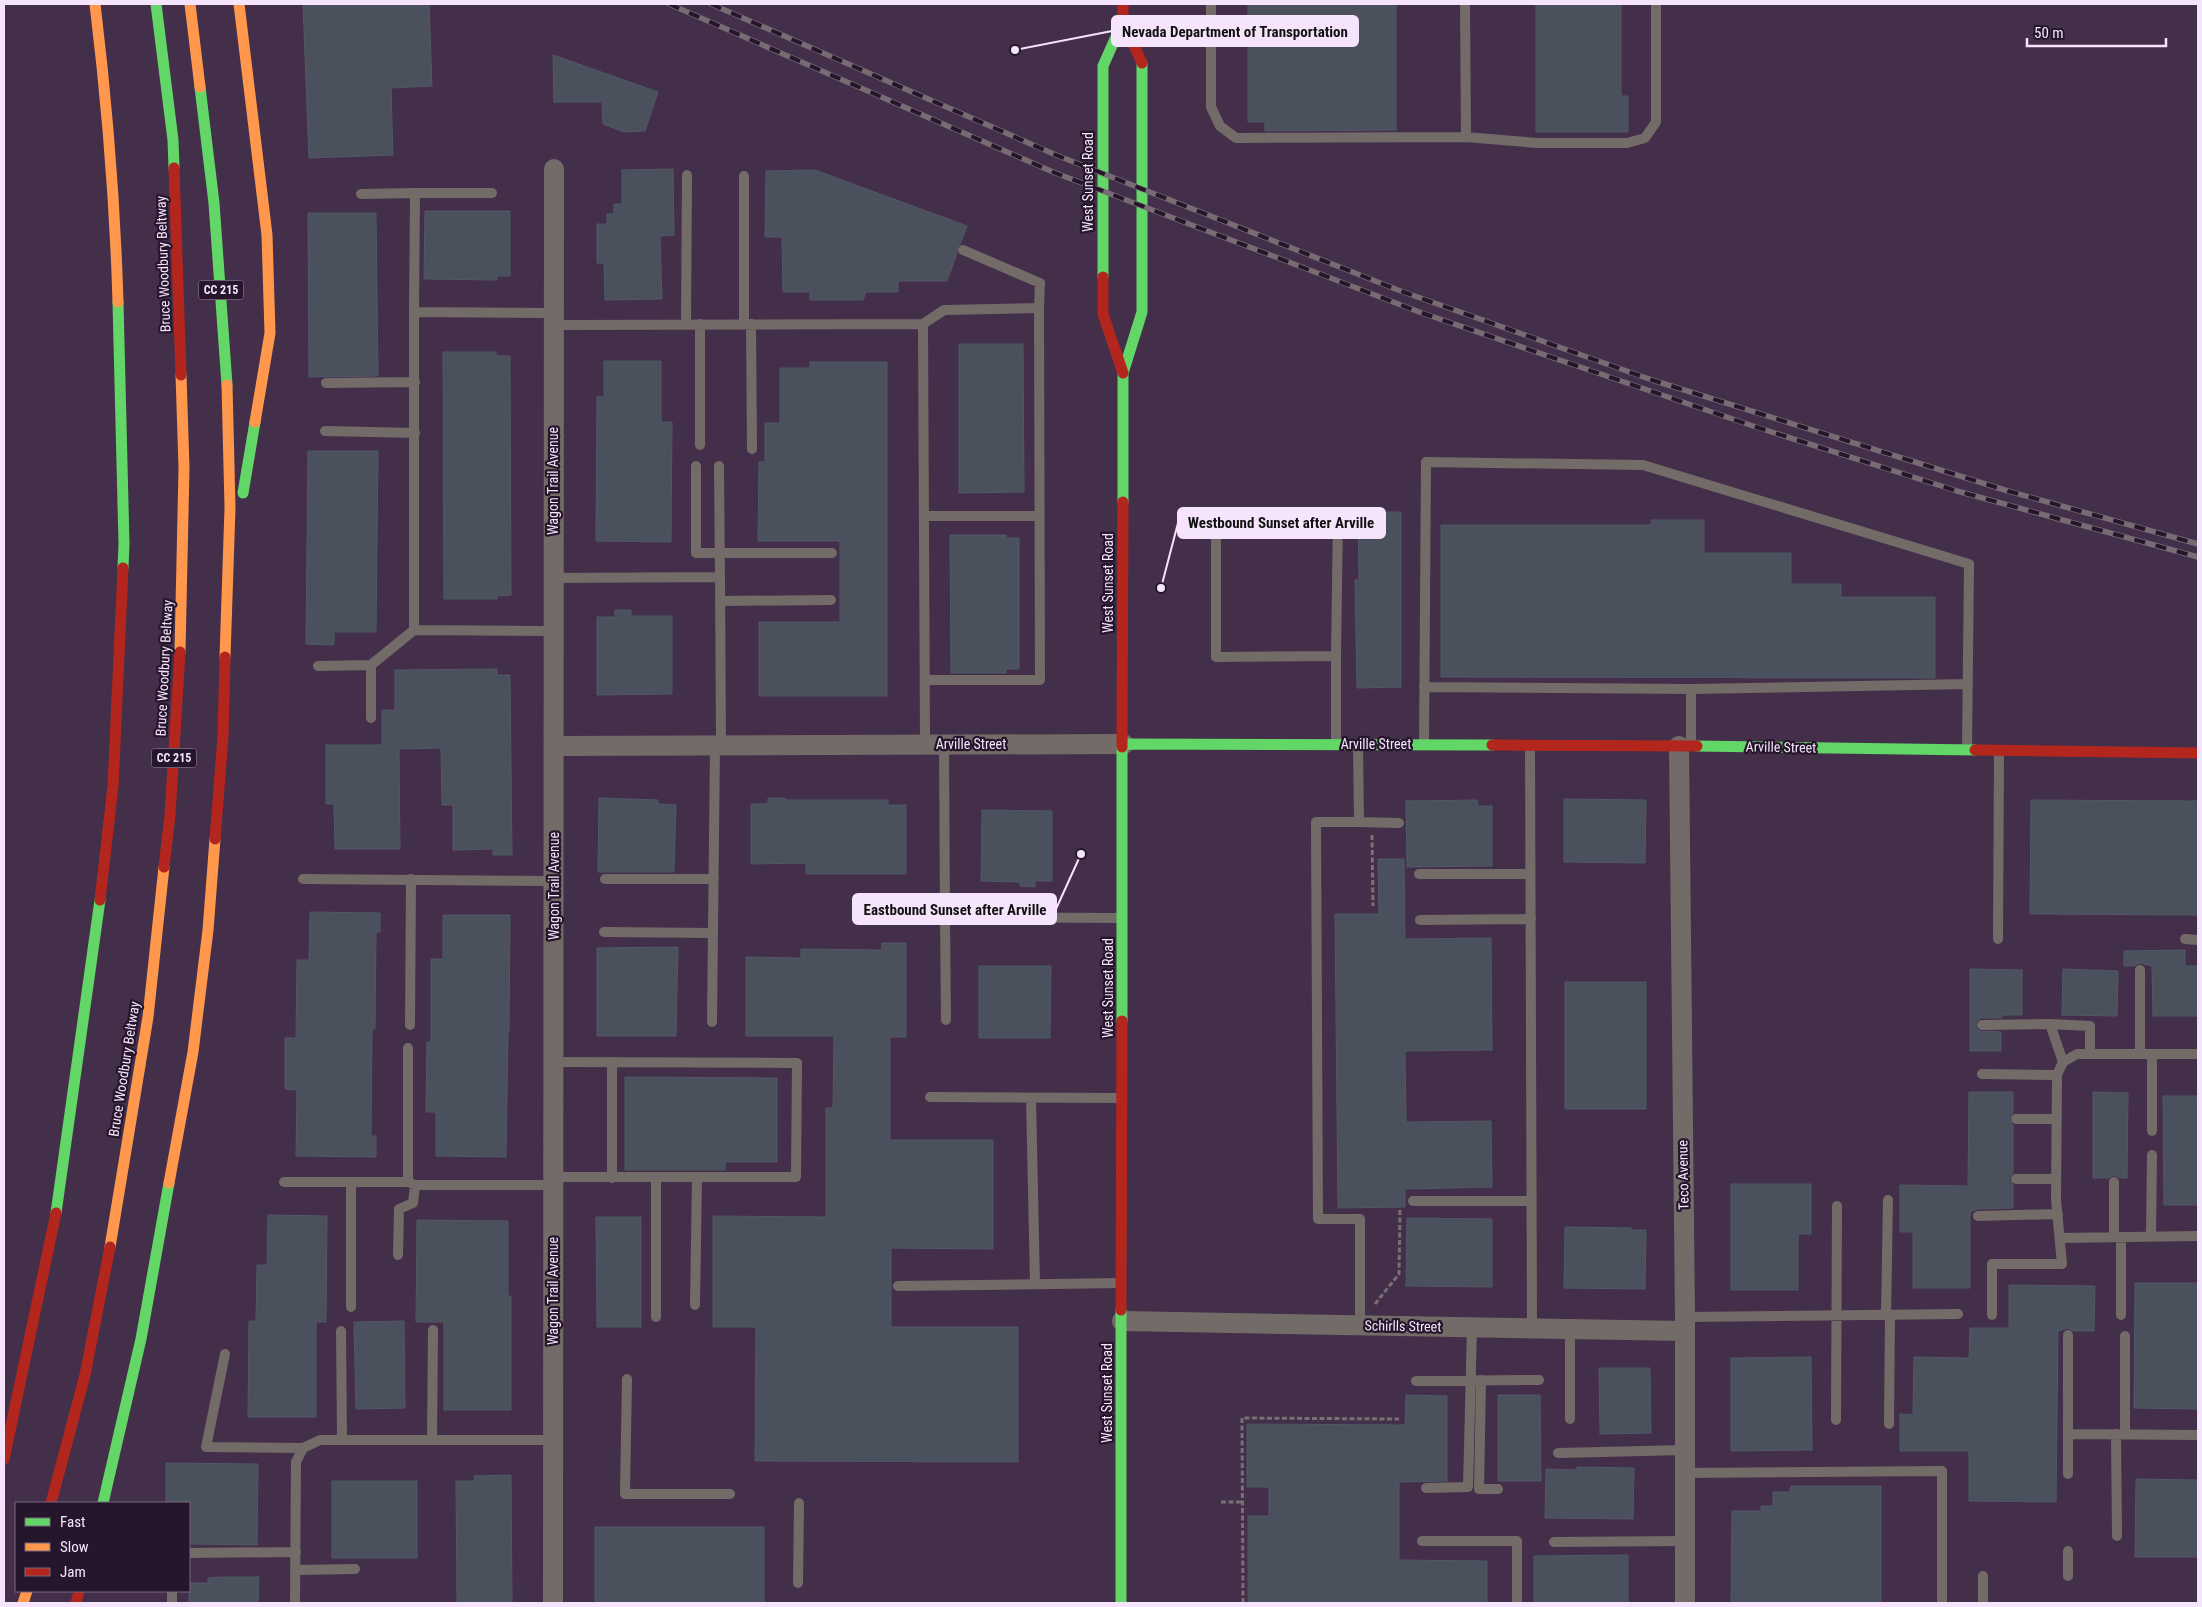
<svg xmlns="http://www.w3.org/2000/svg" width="2202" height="1607" font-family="'Roboto Condensed',sans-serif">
<rect width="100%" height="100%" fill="#432f49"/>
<path fill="#4b505d" stroke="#505967" d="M303,4H429L432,86L391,88L393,155L309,158Z
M1248,4H1396V130L1265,131V122H1248Z
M1536,4H1621V96H1628V132H1536Z
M553,55L658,92L645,131L624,132L603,124L602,102H554Z
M673,169L674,235L660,236L662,299L605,300L604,263H597V224H607V214H614V204H622V170Z
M815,170L967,226L960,244L957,248V253L947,281H898V292H866L863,300H810V292H783L782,237H765L766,171Z
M425,211H510V276H497V280L424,279Z
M308,213H376L378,376L309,377Z
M959,344H1023L1024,492L959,493Z
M443,352H496V356H510L511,595L497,596V599H444Z
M604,361H661V422H672L671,542L596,541L597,397H604Z
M810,362H887V696H759V622H840V541H758L759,462H765V423H780V368H810Z
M308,451H378L376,632H334V645L306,644Z
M1358,512H1401V687L1357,688L1355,580H1359Z
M1651,520H1704V553H1791V584H1841V597H1935V678L1441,677V525H1651Z
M950,535H1006V538H1019V669H1006V673H951Z
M615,610H631V616H672V694L597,695V617H615Z
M497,669V675H510L512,855H493V849L453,850V805H442L441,748L399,749L400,849H335L334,804H326V745H382V710H395V670Z
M599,798L658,800V804L676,805L674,872H598Z
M768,798H785V800H888V805H906V874H806V863L751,864V804H768Z
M1564,799L1646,800L1645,863L1564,862Z
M1477,800L1478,806H1492V866L1407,867L1406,801Z
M2031,800L2198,801V915L2030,914Z
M982,810L1052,811V881H1035V887L1020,886V882L981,881Z
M1378,859H1404L1405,939L1491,938L1492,1050L1405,1051L1406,1122L1491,1121L1492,1187L1405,1189V1207L1338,1208L1335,914H1379Z
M310,912L380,913V932H376L375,1029H372L371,1136H376V1157L296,1156L297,1090L285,1089V1038H296L297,960H309Z
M443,915H510L509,1031H508L506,1157L436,1156V1112H426L427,1042H431V959H443Z
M882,943H906V1037H890V1140H993V1249L891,1248V1327H1018V1462L755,1461L756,1327H713V1216L826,1217V1108H833L834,1036H746V957L801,958V949L882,950Z
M678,947L676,1036H597V948Z
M2185,950V966H2198V1016H2153L2152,966L2140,963L2134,966H2124V951Z
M979,966H1051L1050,1038H979Z
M1970,969L2022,970V1015H2002V1018H1981L1976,1022V1028L1979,1031L2001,1032V1051H1970Z
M2063,969L2118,971L2117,1016L2062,1015Z
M1565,982H1646V1109H1565Z
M625,1077L777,1078V1162H725V1170H625Z
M1969,1092H2013V1113L2009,1119L2013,1125V1173L2009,1179L2013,1185V1208L1978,1209L1970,1212V1288H1913V1232H1900V1185L1968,1186Z
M2093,1092L2128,1093L2127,1178H2120L2114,1175L2108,1178H2093Z
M2163,1096H2198V1205H2164Z
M1731,1184H1811V1234H1798V1290H1731Z
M268,1215L327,1216L326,1322H316V1417H248L249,1321H256L257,1265H267Z
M596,1217H641V1327H597Z
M1407,1218L1492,1219V1287L1406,1286Z
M417,1220L508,1221V1296H511V1410H444V1322H416Z
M1565,1227L1631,1228V1230H1646L1645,1289L1564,1288Z
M2135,1283H2198V1409L2134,1408Z
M2009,1285L2095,1286L2094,1331H2074L2068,1328L2058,1331L2056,1502L1969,1501V1451H1900V1414L1913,1415L1914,1357L1969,1358L1970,1328H2009Z
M404,1321L405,1408L356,1409L354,1322Z
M1811,1357L1812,1450L1731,1451V1358Z
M1599,1368H1650L1651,1433L1600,1434Z
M1406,1395L1447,1396V1481L1399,1482V1560L1487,1561V1603H1248V1516H1269V1487H1247V1424L1405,1425Z
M1498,1395H1540L1541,1481H1498Z
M166,1463L258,1464L257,1545L189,1544V1503H166Z
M1577,1467L1634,1468L1633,1519L1545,1518L1546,1469L1577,1470Z
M511,1475L512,1603H457L456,1481H475L474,1476Z
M2136,1479L2198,1480V1557H2135Z
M332,1481H417V1558H332Z
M1791,1486H1881V1603H1731L1732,1511H1761V1506H1773V1492H1790Z
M595,1527H764V1603H595Z
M1628,1555V1603H1534V1556Z
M222,1577H259L258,1603H189V1583H208V1578Z"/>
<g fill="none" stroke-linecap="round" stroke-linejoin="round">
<path stroke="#797074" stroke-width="3" stroke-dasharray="5 2.5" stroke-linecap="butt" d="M1372,835L1373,906
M1375,1304L1399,1274L1400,1209
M1221,1502H1242
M1243,1603L1242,1418L1399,1419"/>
<path stroke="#736b68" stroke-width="10" d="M1211,4V107L1220,126L1236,138L1466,137L1537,143H1627L1645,138L1656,122V4
M1465,4L1466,137
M744,176V324
M492,193H415L414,312L553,313
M361,194L415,193
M963,250L1040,283L1039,308
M414,312V630L552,631
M686,324L687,175
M700,324V445
M751,324L752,449
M553,325L923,324
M326,383L415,382
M325,431L415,433
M696,466V553H832
M719,466L720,577
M924,516H1039
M553,578L720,577L721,745
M721,601L831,600
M318,666L371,665L414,630
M925,680H1040L1039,308L944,310L923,324L925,744
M1424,687L1691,689L1968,684
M371,718V665
M1336,743V656L1216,657V516L1338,515L1336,656
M944,744L945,917
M1358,745L1359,822L1399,823
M1424,745L1426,462L1643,465L1969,564L1967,749
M1691,745V689
M1530,746L1532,1328
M1359,822H1316L1318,1219H1360V1325
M1419,874H1530
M303,879L554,881
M605,879H714
M1420,920L1531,919
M604,932L713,933
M1998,939L1999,752
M2185,939L2198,940
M2140,970V1054
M946,1020L945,917L1122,918
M712,1022L715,745
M2050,1024L2063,1062
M410,1025L411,879
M1982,1025L2050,1024L2090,1026V1054
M408,1048V1182
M2152,1054V1131
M1982,1074L2057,1075
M930,1097L1122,1098
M1031,1098L1035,1284
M2016,1119H2057
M553,1177H796L797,1063L553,1062
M656,1177V1317
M612,1178V1062
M2016,1179H2056
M284,1182H408L415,1185H553
M2114,1182V1237
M1413,1201H1531
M1978,1216L2058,1214
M2151,1237L2152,1155
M2060,1238L2198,1236
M398,1255L399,1209L413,1203L415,1185
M898,1286L1121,1283
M695,1305L697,1177
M351,1307V1182
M1886,1315L1888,1200
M1992,1315V1264H2062L2056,1200L2057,1075L2063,1062L2077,1054H2198
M2121,1315V1237
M1685,1317L1958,1314
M1570,1329V1419
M341,1331L342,1440H553
M2068,1335V1434L2198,1435
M225,1354L206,1447L303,1448L320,1440H342
M627,1379L625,1494H730
M1481,1380L1479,1489H1498
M1416,1381L1539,1380
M1836,1420L1837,1206
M1889,1424L1890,1315
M2116,1434L2117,1536
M2125,1434V1336
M432,1440L433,1330
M1558,1453L1685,1450
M1685,1473L1942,1471V1603
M2068,1474V1434
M1426,1488L1468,1487L1472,1327
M1422,1541H1517V1603
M1554,1542L1685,1541
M2068,1551V1576
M189,1553L296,1552
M295,1570L355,1569
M1983,1576V1603
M798,1583L799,1503
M172,1591V1603
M295,1603L296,1462L303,1448"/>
<path stroke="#736b68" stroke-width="20" d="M554,746L1124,744
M1679,746L1685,1317V1603
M1122,1321L1685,1331
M553,1603L554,169"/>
<path stroke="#63d668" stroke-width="11" d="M156,4L173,140L174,168
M200,87L214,203L227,385
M1103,277V66L1123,21
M118,302L124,544L123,568
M243,493L255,422
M1123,502V373L1142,312V63
M1124,744L1492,745
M1697,746L1975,750
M1122,1021V747
M56,1213L100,900
M103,1503L141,1339L169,1183
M1121,1603V1310"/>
<path stroke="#ff974d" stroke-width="11" d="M95,4C107,103 115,202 118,302
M190,4L200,87
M239,4L267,235L270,333L255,422
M180,652L184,468L181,375
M225,657L230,508L227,385
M169,1183L193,1052L208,930L215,839
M110,1247L148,1017L164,867
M23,1603L27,1591"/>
<path stroke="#b3261e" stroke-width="11" d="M1123,4V21L1142,63
M174,168L181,375
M1103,277V314L1123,373
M1492,745L1697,746
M1122,747L1123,502
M1975,750L2198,753
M215,839L223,737L225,657
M164,867L170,815L180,652
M100,900L113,786L123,568
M1121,1310L1122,1021
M4,1459L56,1213
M51,1503L85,1375L110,1247
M76,1603L79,1591"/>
<defs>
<path id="rail" d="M669,4L1053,172L1422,313L1756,427L1957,491L2198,557
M711,4L1056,155L1398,290L1652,380L2008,491L2198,544"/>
</defs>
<use href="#rail" stroke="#776b74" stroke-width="5.5"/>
<use href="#rail" stroke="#26162b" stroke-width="4" stroke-dasharray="11" stroke-linecap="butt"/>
</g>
<g text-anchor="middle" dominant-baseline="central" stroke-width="4.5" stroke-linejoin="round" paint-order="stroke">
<g fill="#26162b" stroke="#b8a6bd" stroke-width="1">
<rect x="198.5" y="280.5" width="45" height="19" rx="4"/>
<rect x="151.5" y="748.5" width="45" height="19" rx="4"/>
</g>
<g font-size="12" font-weight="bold" fill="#f6e4fc">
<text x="221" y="290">CC 215</text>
<text x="174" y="758">CC 215</text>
</g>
<g font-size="14" fill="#f6e4fc" stroke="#26162b">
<text transform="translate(1088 182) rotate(-90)">West Sunset Road</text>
<text transform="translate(163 264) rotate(-92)">Bruce Woodbury Beltway</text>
<text transform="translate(553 481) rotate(-90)">Wagon Trail Avenue</text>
<text transform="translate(1108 583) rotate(-90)">West Sunset Road</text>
<text transform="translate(164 668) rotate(-87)">Bruce Woodbury Beltway</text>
<text x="971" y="744">Arville Street</text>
<text x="1376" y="744">Arville Street</text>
<text transform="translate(1781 747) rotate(1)">Arville Street</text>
<text transform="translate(554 886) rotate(-90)">Wagon Trail Avenue</text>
<text transform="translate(1108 988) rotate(-90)">West Sunset Road</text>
<text transform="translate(124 1069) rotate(-81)">Bruce Woodbury Beltway</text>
<text transform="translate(1683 1175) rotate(-91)">Teco Avenue</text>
<text transform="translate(553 1291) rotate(-90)">Wagon Trail Avenue</text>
<text transform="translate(1403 1326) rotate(1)">Schirlls Street</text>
<text transform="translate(1107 1393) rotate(-90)">West Sunset Road</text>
</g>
</g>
<path fill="none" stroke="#f6e4fc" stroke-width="2" d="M1015 50L1112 31M1161 588L1178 523M1081 854L1056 909"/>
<g fill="#f6e4fc" stroke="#26162b" stroke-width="2">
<circle cx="1015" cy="50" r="5"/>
<circle cx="1161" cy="588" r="5"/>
<circle cx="1081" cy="854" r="5"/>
</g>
<g fill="#f6e4fc" stroke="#f6e4fc" stroke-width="2">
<rect x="1112" y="16" width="246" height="30" rx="5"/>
<rect x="1178" y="508" width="207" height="30" rx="5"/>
<rect x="853" y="894" width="203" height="30" rx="5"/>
</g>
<g font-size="15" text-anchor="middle" font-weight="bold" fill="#111">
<text x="1235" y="37">Nevada Department of Transportation</text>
<text x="1281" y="528">Westbound Sunset after Arville</text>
<text x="955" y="915">Eastbound Sunset after Arville</text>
</g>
<rect width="2202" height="1607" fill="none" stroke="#f6e4fc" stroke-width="10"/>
<rect x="15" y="1502" width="175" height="90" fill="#26162b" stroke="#79687f"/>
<rect x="25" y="1518" width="25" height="8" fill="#63d668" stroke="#79687f"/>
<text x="60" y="1527" font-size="15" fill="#f6e4fc">Fast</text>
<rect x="25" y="1543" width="25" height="8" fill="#ff974d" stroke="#79687f"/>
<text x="60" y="1552" font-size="15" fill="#f6e4fc">Slow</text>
<rect x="25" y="1568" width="25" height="8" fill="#b3261e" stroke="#79687f"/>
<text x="60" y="1577" font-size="15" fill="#f6e4fc">Jam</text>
<path d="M2027 38v8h139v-8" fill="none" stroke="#f6e4fc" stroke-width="2.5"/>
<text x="2034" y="38" font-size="15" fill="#f6e4fc" stroke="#26162b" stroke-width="4" paint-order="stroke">50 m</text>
</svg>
